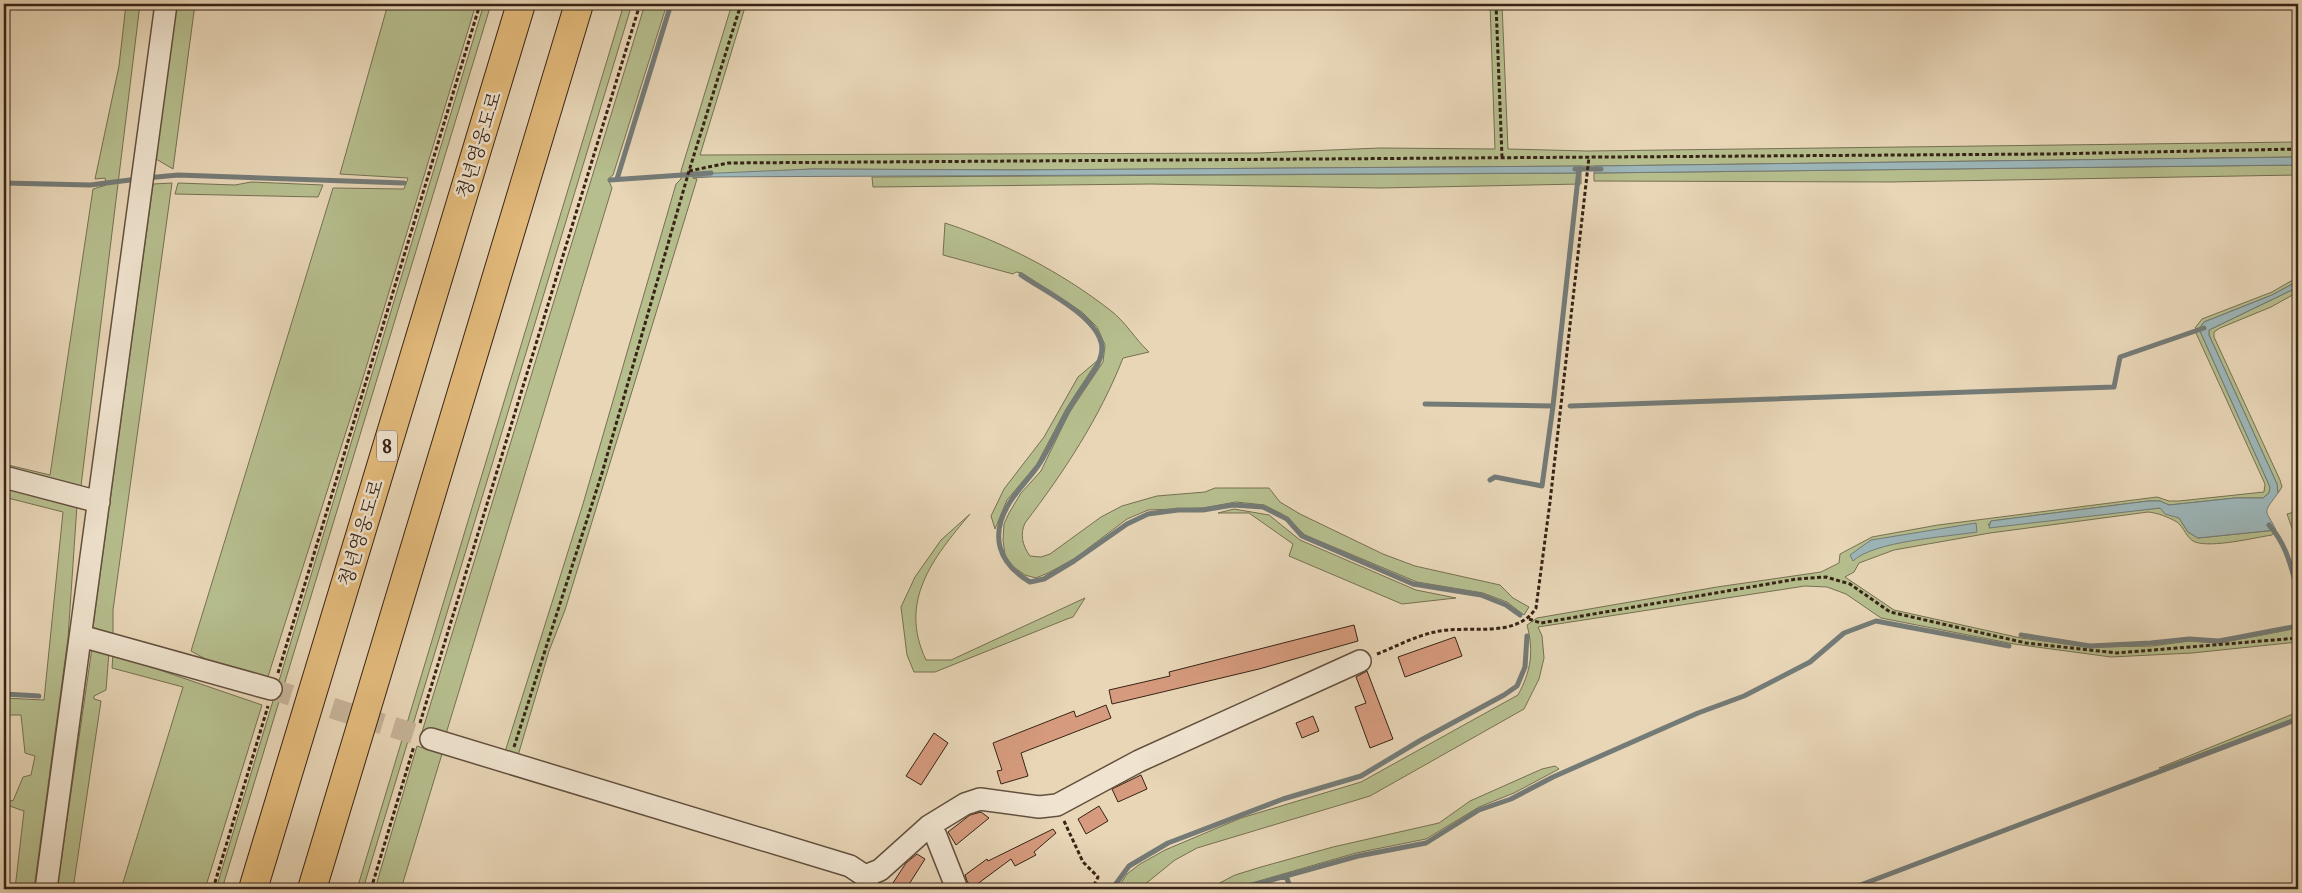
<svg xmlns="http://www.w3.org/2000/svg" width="2302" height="893" font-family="'IM FELL Great Primer','Noto Serif KR',serif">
<rect width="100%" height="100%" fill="#e8d6b7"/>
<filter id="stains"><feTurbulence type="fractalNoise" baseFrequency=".004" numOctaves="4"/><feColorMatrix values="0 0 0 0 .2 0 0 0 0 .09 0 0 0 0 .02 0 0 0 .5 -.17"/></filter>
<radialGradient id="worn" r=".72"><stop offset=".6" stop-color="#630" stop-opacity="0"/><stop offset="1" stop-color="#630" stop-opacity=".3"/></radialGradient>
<path fill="#b6be8e" stroke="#767052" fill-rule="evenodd" d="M126,4H140L80,494L4,473V464L50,475L93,189L106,185L105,178L95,179L119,66Z
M176,4H195L173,169L156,159Z
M388,4H476L359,391L265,686L240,678L191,651L333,188L404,189L408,178L340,174Z
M484,4H491L222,889H216Z
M624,4H632L363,889H357Z
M645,4H667L613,175L608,179L612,188L445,737L422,732Z
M732,4H746L700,155L1259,153L1380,148L1495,149L1490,4H1502L1508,149L1587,151L2298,142V157L1595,166L1016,170L812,169L693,178L697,179L565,610L549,651L517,759L504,755L583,504L676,184L681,179V171Z
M2298,165V175L1890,182L1594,181V173Z
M1581,173V184L1380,188L1151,184L873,187L872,177Z
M251,182L323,185L318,197L175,194L178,183L235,185Z
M172,183L113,610V639L92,633L153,184Z
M945,223C1003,242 1061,272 1110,310C1125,321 1135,339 1149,352L1123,358C1100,417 1064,472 1025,523C1020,534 1022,545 1030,556L1041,557L1050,554L1101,517L1122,506L1157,496L1205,492L1215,488H1269L1280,502L1300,514L1383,554L1415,566L1500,585L1513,598L1529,607L1524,615L1507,602L1483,593L1417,582L1305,535L1282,514L1264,505L1236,502L1203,508L1148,510L1127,519L1074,559L1048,573L1036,578L1025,575L1012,566L1005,555L1003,540L1004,524L1009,513L1021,493L1041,471L1069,413L1103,362L1105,345L1097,327L1082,312L1022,273L1016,272L1013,274L943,255Z
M2298,277V281L2272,295L2204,322L2199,329L2270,487L2269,493L2263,498H2235L2169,505L2160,501H2148L1991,521L1988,525L2160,508L2179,518L2188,532L2198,538L2276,530L2272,535C2253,538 2212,548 2195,542C2186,538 2184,527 2177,522C2168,517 2158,513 2148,512L1990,533L1894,550L1859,563L1854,572L1845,577L1894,610L2021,638L2090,647L2152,646L2189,641L2219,643L2298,628V642L2192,653L2111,657L2014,644L1881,618L1846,594L1827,587L1805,586L1538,627L1542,636L1544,658L1539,679L1524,709L1370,796L1197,848L1175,860L1139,889H1117L1127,874L1140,864L1165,850L1241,818L1361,782L1518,695C1531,671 1534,652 1527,625L1537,618L1717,587L1821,572L1839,563L1840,554L1872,537L1938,525L2157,497L2169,501H2179L2264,492L2265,484L2196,333L2198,329L2195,328L2202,319L2272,292ZM1871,540L1882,546L1861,554Z
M2298,287V292L2271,307L2220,328L2214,332V337L2280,480L2282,487L2278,493L2277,484L2209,335V330Z
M1098,360L1066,409L1037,464L1007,500L995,529L991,516L1004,489L1044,437L1078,377Z
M4,486L77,505L68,638L34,889H15L24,811L4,804V799L13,801L23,777L31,775L35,756L25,753L21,715H4V698L44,700L63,512L4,497Z
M1234,509L1269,515L1300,540L1416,590L1456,598L1402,604L1289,556L1293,544L1249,513H1218Z
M2298,511V545L2287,514Z
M970,514C933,558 898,601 926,660H951L1085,598L1073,617L1067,619L935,672H914L907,655L901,607L915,577L941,540Z
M92,648L109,652L106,690L94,696V699L101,701L73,889H57Z
M113,654L262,705L205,889H121L183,687L112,668Z
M2298,712V717L2162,768H2159Z
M417,746L442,754L401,889H375Z
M1555,766L1559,769L1514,793L1479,807L1426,839L1356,853L1231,889H1208L1235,875L1261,867L1333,847L1439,823L1470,801L1542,769Z"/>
<path fill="#9cb6b9" stroke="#747b77" d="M2298,157V165L1594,173L1595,166Z
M1582,166L1581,173L692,177L696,174L812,169L1016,170Z
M2298,281V287L2209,330V335L2277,484L2278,493C2262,515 2265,508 2276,530L2198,538L2188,532L2179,518L2165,514L2160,508L1989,528L1991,521L2148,501H2160L2169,505L2235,498H2263L2269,493L2270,487L2199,329L2204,322L2272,295Z
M1976,523L1977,532C1946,537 1874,541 1853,561L1850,555L1871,540Z"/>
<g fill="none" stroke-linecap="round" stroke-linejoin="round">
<path stroke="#747b77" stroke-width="5" d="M1575,169H1601
M146,178L178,175L404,183
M617,179L671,4
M610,180L711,173
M4,183L90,185L138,179
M1021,275C1044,291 1093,314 1101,342C1106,360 1088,379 1079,393C1064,415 1054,440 1040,463C1031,477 1019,488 1010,502C989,535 998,563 1030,582L1044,579L1074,561L1127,524L1148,514L1178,510H1203L1233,505L1263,507L1287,519L1302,536L1413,584L1481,595L1506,605L1520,615
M1425,404L1553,406L1579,169
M1570,406L2114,387L2120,357L2204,328
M1490,480L1495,477L1542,486L1553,406
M2269,525C2287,545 2291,567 2298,592
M2021,635L2090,646L2151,643L2189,639L2219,641L2298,626
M4,694L39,696
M1286,876L1291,889
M1112,889L1129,866L1168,843L1283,799L1361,776L1421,740L1504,695L1517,686L1525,667L1527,636
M1239,889L1358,856L1426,843L1479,810L1511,799L1553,777L1698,713L1744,696L1810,662L1844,633L1876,621L2009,646
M1850,889L2298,719"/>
</g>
<path fill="#d69b7e" stroke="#372315" d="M1354,625L1358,641L1259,669L1112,704L1109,690L1170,676L1169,672Z
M1455,637L1462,656L1405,677L1398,657Z
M1367,671L1393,739L1370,748L1355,707L1366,703L1356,677Z
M1106,705L1111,718L1021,753L1028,776L1001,784L997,771L1002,770L993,743L1074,711L1076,717Z
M1313,716L1319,731L1302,738L1296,723Z
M934,733L948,743L921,785L906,776Z
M1141,775L1147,789L1118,802L1112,789Z
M1099,806L1108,821L1086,834L1078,819Z
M981,812L989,818L956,845L948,832L970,815Z
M1053,829L1056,833L1034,852L1036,855L1015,866L1011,859L972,888L967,881L965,875L987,859L988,861Z
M917,854L925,859L906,889H889L906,863Z"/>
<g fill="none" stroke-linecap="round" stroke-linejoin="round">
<path stroke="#c5b297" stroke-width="21" stroke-dasharray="21 11" stroke-linecap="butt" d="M271,689L431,739"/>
<defs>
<path id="minor" d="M4,477L99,502
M81,636L271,689
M431,739L850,866L865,876L869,889
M929,826L936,836L957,889
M865,876L880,870L929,826L965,804L980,799L1039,807L1057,805L1139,761L1360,661
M46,889L166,4"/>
<path id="highway" d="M253,889L521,4
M312,889L579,4"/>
</defs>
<use href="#minor" stroke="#63503e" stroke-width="24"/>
<use href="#highway" stroke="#372315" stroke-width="30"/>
<path stroke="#372315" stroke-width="3" stroke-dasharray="4 2.5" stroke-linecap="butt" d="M1496,4L1502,157
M689,171L728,163L2048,154L2298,149
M1529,619L1541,623L1797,579L1826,577L1850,584L1890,612L2026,643L2117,653L2298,638
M1377,654C1395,647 1415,636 1435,632C1467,624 1516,640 1536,608L1550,502L1589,157
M278,673L480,4
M420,723L640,4
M514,747L602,473L689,171L741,4
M1064,821L1083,862L1098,877L1092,889
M213,889L268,706
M371,889L414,746"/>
<use href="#minor" stroke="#f0e4d0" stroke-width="21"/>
<use href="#highway" stroke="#e4bb7c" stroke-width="28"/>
</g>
<g text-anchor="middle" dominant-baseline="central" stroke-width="5" stroke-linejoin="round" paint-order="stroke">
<rect fill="#f0e4d0" stroke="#6e5d4d" stroke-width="1" x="377" y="430.5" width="20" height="31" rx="4"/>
<g font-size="18" font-weight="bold" fill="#372315">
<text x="387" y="446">8</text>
</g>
<g font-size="19" fill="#372315" stroke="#f0e4d0">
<text transform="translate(479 145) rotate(-73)">청년영웅도로</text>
<text transform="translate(361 533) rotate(-73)">청년영웅도로</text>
</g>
</g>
<rect width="2302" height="893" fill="none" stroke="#e8d6b7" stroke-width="20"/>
<rect x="5" y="5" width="2292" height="883" fill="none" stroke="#372315" stroke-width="2.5"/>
<rect x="10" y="10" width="2282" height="873" fill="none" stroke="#372315"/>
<rect width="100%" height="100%" filter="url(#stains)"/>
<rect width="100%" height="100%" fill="url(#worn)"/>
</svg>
